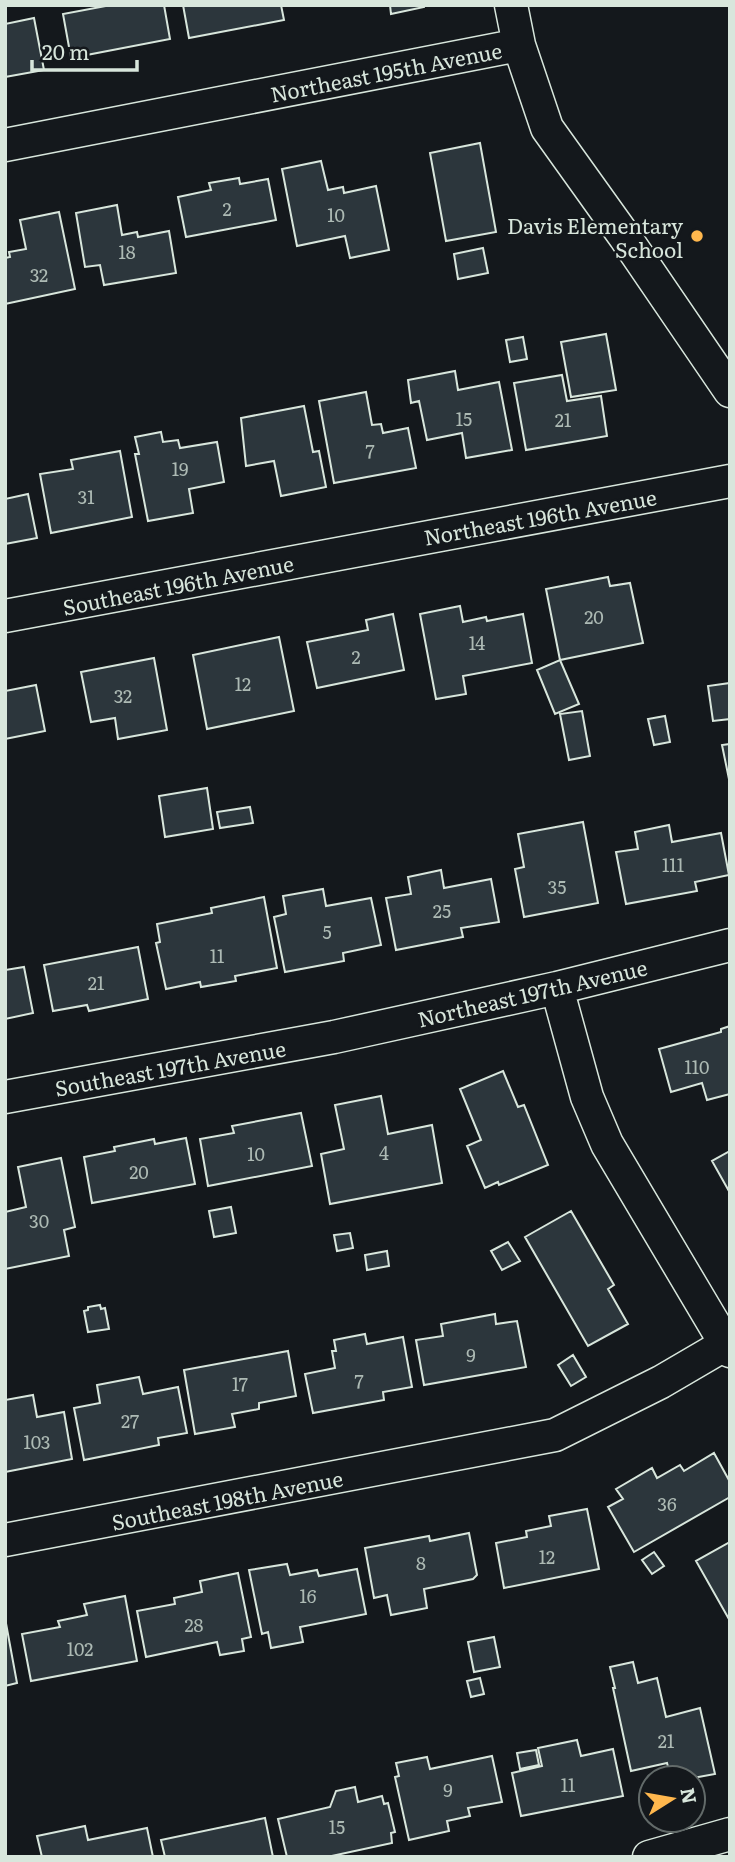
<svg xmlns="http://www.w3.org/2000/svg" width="735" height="1862" font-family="Literata,serif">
<rect width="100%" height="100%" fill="#14181c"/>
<path fill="#2c363c" stroke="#d8e6dc" stroke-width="2" d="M111,5H164L170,39L71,58L63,14Z
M183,5H281L284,20L189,38Z
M390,5H424V7L391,14Z
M34,18L44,70L5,77V24Z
M480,143L496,232L446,241L430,153Z
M321,161L328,190L343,187L344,193L376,186L389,250L350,258L345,236L297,246L282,169Z
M239,178L240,184L268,179L276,220L186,237L178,197L211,190L209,183Z
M117,205L122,235L137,232L138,237L169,231L176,273L104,285L100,265L85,267L76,213Z
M59,212L75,289L5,304V258L10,257L9,252L26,249L20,220Z
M483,248L488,273L458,279L454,254Z
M606,334L616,390L571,397L561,342Z
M523,337L527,359L510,362L506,340Z
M455,371L458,390L499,382L512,450L466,458L462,433L427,440L419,401L411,403L408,380Z
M562,375L567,401L601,396L607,436L526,450L514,383Z
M366,392L372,425L381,424L383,433L408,428L416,468L334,483L319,401Z
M304,406L313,452L319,451L326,487L281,496L274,461L246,466L241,418Z
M161,432L163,442L178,440L180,448L217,442L224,482L189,489L193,513L148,521L135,454H139L135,437Z
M120,451L132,517L51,533L40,474L73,469L71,460Z
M28,494L37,538L5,544V499Z
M608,577L610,586L630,583L643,643L560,660L546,589Z
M460,606L463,622L486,617L487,621L523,614L532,663L463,676L466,694L436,699L420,614Z
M393,614L404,670L317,688L307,642L368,630L366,620Z
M279,637L294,711L207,729L193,655Z
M154,658L167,730L118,739L115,718L91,722L81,672Z
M560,660L579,704L555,714L537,670Z
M730,683V719L713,721L708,686Z
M36,685L45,731L5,739V691Z
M582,711L590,756L569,760L560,714Z
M665,716L670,742L654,745L648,719Z
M730,744V784L722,745Z
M207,788L213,829L165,837L159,796Z
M250,807L253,823L220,828L217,812Z
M583,822L598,903L524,917L515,869L524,867L518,834Z
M669,825L672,842L721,833L729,875L695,882L697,891L626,904L616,852L638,849L635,832Z
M441,870L444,888L491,879L499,922L461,928L463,937L396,950L386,898L411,894L408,877Z
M323,889L326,906L371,898L381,945L343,953L344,961L285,972L274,917L286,914L283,896Z
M264,897L277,968L235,976L236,981L201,987L200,982L166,989L156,943L160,942L157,924L212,913L211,908Z
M138,947L148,999L89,1011L87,1005L53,1011L44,965Z
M24,967L33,1013L5,1019V970Z
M730,1026V1094L707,1100L702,1083L671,1092L659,1049L721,1032V1029Z
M503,1071L518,1107L524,1105L548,1165L499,1185L498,1182L485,1188L467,1146L481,1140L460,1089Z
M381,1096L388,1134L432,1125L442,1183L330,1204L321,1154L344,1149L335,1105Z
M301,1113L312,1166L208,1186L200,1139L234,1133L232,1126Z
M186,1138L195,1184L92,1203L84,1157L115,1151L114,1147L154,1139L155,1144Z
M730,1151V1193L712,1161Z
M61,1158L75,1227L64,1230L69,1256L5,1269V1212L26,1207L18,1167Z
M231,1207L236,1233L214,1237L209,1211Z
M571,1211L614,1285L608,1289L628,1324L588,1346L525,1237Z
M350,1233L353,1248L337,1251L334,1235Z
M508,1242L520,1261L502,1270L491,1251Z
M387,1251L389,1266L367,1270L365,1255Z
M100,1305L101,1309L105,1308L109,1329L88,1332L84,1311L88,1310V1307Z
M495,1314L496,1324L517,1321L526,1367L424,1385L416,1340L443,1336L441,1324Z
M365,1334L367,1344L403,1337L412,1387L383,1392L384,1400L313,1413L305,1374L335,1368L332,1351H336L334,1340Z
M288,1351L296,1396L259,1403V1409L232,1414L235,1427L195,1434L184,1370Z
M573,1355L586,1377L571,1386L558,1365Z
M139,1377L143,1394L178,1387L187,1433L158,1438L159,1445L84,1460L74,1408L100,1403L97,1385Z
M33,1395L37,1417L64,1412L72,1459L5,1472V1400Z
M714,1453L730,1482V1497L634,1552L608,1507L623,1499L616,1489L652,1468L657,1478L680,1465L684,1471Z
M587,1509L599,1569L504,1588L496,1543L527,1537L526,1531L551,1526L549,1516Z
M469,1533L477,1575L473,1579L424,1589L427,1608L391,1615L387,1595L374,1598L365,1548L429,1536L430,1541Z
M730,1542V1621L696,1561Z
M654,1552L664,1566L652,1574L642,1560Z
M287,1564L290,1575L317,1570L319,1576L357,1569L366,1614L300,1627L303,1642L271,1648L268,1632L262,1634L249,1570Z
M238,1573L251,1637L242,1639L244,1651L220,1655L217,1642L146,1657L137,1611L175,1604L174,1598L202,1592L200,1581Z
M125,1596L137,1661L31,1681L22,1634L60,1627L58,1621L87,1615L84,1604Z
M5,1618L17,1683L5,1686Z
M494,1637L500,1667L474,1672L468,1642Z
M633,1662L638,1683L657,1678L666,1717L700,1708L715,1774L693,1778H671L667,1763L631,1771L613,1688H615L610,1667Z
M480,1678L484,1694L471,1697L467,1681Z
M577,1740L581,1756L613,1749L623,1796L521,1816L512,1773L542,1766L538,1748Z
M536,1750L539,1765L520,1769L517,1753Z
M492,1756L502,1802L468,1808L470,1816L447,1821L449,1831L409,1840L395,1777L399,1776L396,1763L427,1757L430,1769Z
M355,1787L358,1802L382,1796L384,1804L388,1803L395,1832L391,1833L392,1843L327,1857H287L278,1819L330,1807L336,1791Z
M265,1818L273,1857H165L161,1840Z
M85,1826L88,1840L147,1828L153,1857H42L37,1836Z"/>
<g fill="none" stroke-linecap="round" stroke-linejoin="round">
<defs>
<path id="street" d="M511,5L519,45L547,128L625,237L730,391
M5,145L519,45
M5,616L730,481
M557,988L587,1097L607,1144L730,1351
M5,1097L334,1037L557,988L730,945
M5,1540L555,1435L661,1382L726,1344
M649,1857L730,1834"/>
</defs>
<use href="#street" stroke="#d8e6dc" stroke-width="35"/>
<use href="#street" stroke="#14181c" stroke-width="32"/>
</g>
<circle fill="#ffb74d" stroke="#14181c" stroke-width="2.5" cx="697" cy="236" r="7"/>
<g text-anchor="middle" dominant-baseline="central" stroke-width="5" stroke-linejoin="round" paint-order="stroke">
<g font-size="18" fill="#adbab4">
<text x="227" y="208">2</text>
<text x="336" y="214">10</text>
<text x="127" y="251">18</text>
<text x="39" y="274">32</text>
<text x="464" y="418">15</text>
<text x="563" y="419">21</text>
<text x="370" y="450">7</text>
<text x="180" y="468">19</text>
<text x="86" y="496">31</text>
<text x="594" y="616">20</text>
<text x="477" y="642">14</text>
<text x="356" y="656">2</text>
<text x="243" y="683">12</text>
<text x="123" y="695">32</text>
<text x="673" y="864">111</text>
<text x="557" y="886">35</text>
<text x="442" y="910">25</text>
<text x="327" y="931">5</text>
<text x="217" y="955">11</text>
<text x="96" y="982">21</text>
<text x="697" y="1066">110</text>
<text x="384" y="1152">4</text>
<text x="256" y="1153">10</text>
<text x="139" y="1171">20</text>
<text x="39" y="1220">30</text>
<text x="471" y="1354">9</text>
<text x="359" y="1380">7</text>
<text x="240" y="1383">17</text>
<text x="130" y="1420">27</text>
<text x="37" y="1441">103</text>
<text x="667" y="1503">36</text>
<text x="547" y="1556">12</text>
<text x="421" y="1562">8</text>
<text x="308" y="1595">16</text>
<text x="194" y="1624">28</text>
<text x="80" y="1648">102</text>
<text x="666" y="1740">21</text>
<text x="568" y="1784">11</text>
<text x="448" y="1789">9</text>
<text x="337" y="1826">15</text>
</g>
<g font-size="21" fill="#d8e6dc" stroke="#14181c">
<text transform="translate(386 71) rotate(-11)">Northeast 195th Avenue</text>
<text transform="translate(540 516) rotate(-10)">Northeast 196th Avenue</text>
<text transform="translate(178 584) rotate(-11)">Southeast 196th Avenue</text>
<text transform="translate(532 992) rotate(-13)">Northeast 197th Avenue</text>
<text transform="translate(170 1067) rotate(-10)">Southeast 197th Avenue</text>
<text transform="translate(227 1499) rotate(-11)">Southeast 198th Avenue</text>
</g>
<g font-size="21" fill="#d8e6dc" stroke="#14181c" text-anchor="end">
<text x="683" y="224">Davis Elementary<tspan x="683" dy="24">School</tspan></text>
</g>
</g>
<rect width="735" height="1862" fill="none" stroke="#d8e6dc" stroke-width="14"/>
<g transform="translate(672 1799) rotate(79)"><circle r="33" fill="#14181c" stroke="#626a69" stroke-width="2"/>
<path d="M0-5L12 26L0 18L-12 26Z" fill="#ffb74d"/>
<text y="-10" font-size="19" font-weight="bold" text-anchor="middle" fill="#d8e6dc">N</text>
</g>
<path d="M32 60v10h105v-10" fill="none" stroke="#d8e6dc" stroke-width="3.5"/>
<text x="42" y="60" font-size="21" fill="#d8e6dc" stroke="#14181c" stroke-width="5" paint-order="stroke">20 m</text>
</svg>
